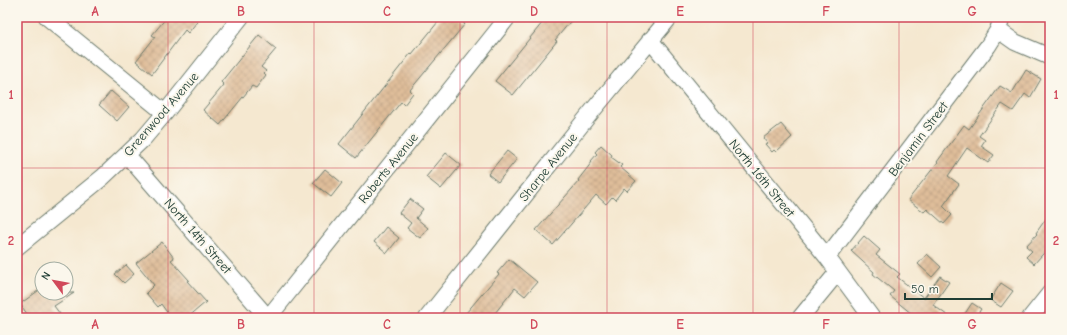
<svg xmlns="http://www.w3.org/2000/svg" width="1067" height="335" font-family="'Comic Neue',sans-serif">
<defs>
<pattern id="building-cross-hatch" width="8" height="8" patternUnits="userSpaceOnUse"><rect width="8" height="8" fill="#dfbd9a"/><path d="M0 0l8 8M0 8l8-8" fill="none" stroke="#bfa385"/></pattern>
</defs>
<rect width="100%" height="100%" fill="#fbf7ec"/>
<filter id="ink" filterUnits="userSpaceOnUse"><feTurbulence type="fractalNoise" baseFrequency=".025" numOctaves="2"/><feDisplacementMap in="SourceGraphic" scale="8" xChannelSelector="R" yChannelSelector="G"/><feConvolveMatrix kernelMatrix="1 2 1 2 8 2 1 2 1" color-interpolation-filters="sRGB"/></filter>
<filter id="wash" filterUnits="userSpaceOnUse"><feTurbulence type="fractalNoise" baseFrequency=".012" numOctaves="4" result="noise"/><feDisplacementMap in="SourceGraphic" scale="16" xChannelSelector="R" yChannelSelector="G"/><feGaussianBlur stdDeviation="0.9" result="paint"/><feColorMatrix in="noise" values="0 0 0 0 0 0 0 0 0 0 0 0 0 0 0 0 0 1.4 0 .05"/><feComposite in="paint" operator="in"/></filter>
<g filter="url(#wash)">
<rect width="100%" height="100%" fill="#f5e8d0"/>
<g id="blocks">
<path fill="url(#building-cross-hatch)" d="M167,17H201L188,33L185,30L152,74L136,61L155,37L152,35Z
M442,17H455L465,24L410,90L413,93L404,105L401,102L356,158L339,144L411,53L412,54Z
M547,17H574L555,40L557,41L513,95L495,81Z
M259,35L276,49L261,67L266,71L264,73L266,75L256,88L252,86L220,125L203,110L224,85L221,82Z
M1026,70L1041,79L1030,98L1025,94L1013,111L1002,104L979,136L985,140L981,146L994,155L988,163L967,148L948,176L959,184L943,206L952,215L944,224L927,209L924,212L908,200L938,162H937L964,125L969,129L1000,86L1012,93Z
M111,91L129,107L117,121L99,105Z
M781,124L792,137L776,152L774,150L772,152L765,144L767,143L763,138Z
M601,145L612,155L611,157L622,165L620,167L636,181L627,191L624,188L615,200L612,197L606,204L596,195L553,245L536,230L579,181L578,180L592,162L591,161L597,154L595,152Z
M507,151L517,159L498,182L488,174Z
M446,153L461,165L441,189L426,177Z
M325,169L342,183L331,197L313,183Z
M410,199L423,209L416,218L428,228L420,238L407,228L411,223L399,213Z
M1050,213V246L1034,264L1026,257L1032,251L1026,246L1037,234L1036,233Z
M386,227L399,238L387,253L374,242Z
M864,236L880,250L876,255L900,274L897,277L924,298L940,276L949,282L933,305L951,318H909L912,314L890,296L894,291L873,274L874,272L851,251Z
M162,242L174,258L171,260L189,280L187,281L206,302L187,318H171L161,304L158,307L146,293L154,285L136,263Z
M927,254L941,267L932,277L918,264Z
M509,259L537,282L525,296L515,288L495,313L501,318H472L466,313L499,274L497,273Z
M126,265L134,274L124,283L115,274Z
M1001,283L1013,291L1001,307L990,300Z
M42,288V293H74L54,306L60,314L54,318H30L20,304Z
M972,303L981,309L975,318H962Z"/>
</g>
</g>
<g filter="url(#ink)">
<use href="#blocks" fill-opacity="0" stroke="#6a796b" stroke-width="1"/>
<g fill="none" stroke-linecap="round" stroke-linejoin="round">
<defs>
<path id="minor" d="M47,17L165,113
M998,30L1015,42L1050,57
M650,40L827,257L872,318
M127,155L268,318
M17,247L103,177L143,139L165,113L241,17
M827,257L988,46L998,30L1002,17
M268,318L508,17
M427,318L589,115L670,17
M800,318L837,273
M1030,318L1050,293"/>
</defs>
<use href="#minor" stroke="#6a796b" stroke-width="18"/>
<use href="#minor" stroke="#fff" stroke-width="16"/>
</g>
</g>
<path fill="none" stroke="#d1495b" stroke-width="1" stroke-opacity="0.55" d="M168,17V318M314,17V318M460,17V318M607,17V318M753,17V318M899,17V318M17,168H1050"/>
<g text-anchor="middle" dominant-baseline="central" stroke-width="4" stroke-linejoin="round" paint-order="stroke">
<g font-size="13" fill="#1f3d34" stroke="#fbf7ec">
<text transform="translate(161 114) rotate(-49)">Greenwood Avenue</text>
<text transform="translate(918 139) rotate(-53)">Benjamin Street</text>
<text transform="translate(548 167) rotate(-51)">Sharpe Avenue</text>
<text transform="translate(388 168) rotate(-51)">Roberts Avenue</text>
<text transform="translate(762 178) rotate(51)">North 16th Street</text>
<text transform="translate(198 236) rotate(49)">North 14th Street</text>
</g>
</g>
<rect width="1067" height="335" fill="none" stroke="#fbf7ec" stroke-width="44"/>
<g transform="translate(54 281) rotate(302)"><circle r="19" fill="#fbf7ec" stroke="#a3ada2"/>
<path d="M0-3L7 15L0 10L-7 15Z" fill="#d1495b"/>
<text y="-6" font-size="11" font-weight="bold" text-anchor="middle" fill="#1f3d34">N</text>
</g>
<path d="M905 293v6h87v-6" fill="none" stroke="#1f3d34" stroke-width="2"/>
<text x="911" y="293" font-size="12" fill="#1f3d34" stroke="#fbf7ec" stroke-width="3" paint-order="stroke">50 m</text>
<rect x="22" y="22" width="1023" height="291" fill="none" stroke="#d1495b" stroke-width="1.5"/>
<g font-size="13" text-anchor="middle" font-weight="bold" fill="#d1495b">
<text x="95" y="16">A</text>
<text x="241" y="16">B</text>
<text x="387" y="16">C</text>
<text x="534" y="16">D</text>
<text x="680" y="16">E</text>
<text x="826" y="16">F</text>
<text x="972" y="16">G</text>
<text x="11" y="99">1</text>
<text x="1056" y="99">1</text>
<text x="11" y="245">2</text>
<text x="1056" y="245">2</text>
<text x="95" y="329">A</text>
<text x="241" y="329">B</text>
<text x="387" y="329">C</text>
<text x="534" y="329">D</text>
<text x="680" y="329">E</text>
<text x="826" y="329">F</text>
<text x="972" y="329">G</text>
</g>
</svg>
